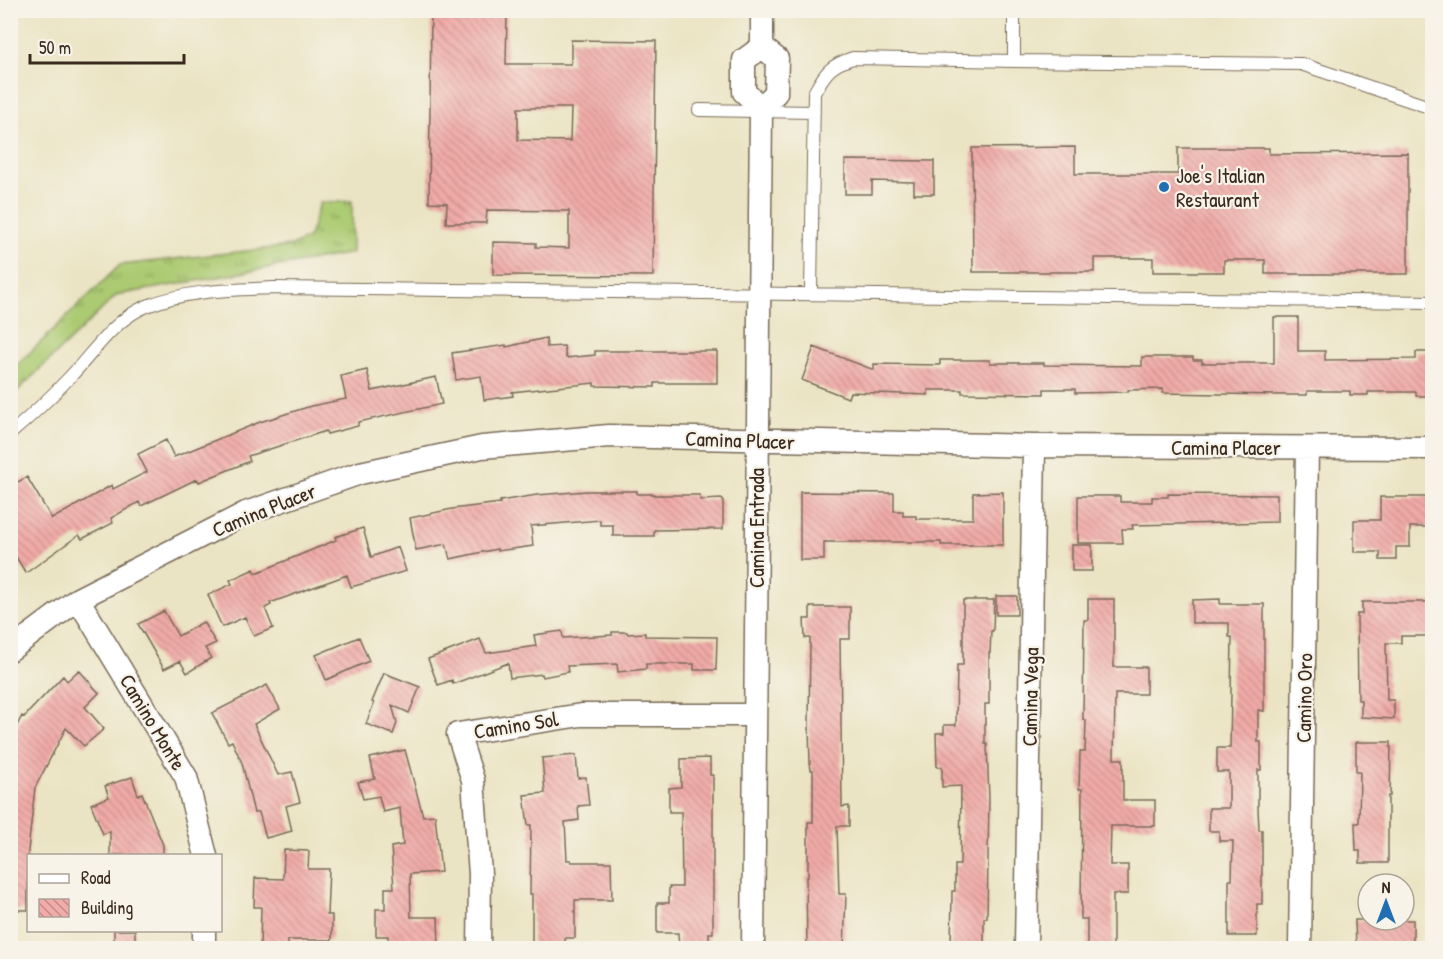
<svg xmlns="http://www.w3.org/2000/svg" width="1443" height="959" font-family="'Patrick Hand',sans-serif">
<defs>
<pattern id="grass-tufts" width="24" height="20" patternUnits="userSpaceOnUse" patternTransform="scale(1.5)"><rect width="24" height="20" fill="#abca71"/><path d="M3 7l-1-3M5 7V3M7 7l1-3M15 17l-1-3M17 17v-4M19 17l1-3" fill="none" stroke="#8ca45c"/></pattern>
<pattern id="building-back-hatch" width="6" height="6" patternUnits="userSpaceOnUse" patternTransform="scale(1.5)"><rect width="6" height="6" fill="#f1aba8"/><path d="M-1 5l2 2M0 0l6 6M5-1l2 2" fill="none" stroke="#c48b88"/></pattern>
</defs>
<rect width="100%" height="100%" fill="#f7f3e8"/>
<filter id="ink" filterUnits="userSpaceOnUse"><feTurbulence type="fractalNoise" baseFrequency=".0167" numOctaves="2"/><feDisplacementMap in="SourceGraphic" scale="12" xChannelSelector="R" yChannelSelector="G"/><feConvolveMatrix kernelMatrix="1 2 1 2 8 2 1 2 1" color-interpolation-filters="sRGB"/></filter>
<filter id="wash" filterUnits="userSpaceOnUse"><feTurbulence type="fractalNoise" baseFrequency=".008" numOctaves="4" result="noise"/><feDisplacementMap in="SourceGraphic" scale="24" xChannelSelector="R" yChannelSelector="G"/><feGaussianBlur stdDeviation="1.35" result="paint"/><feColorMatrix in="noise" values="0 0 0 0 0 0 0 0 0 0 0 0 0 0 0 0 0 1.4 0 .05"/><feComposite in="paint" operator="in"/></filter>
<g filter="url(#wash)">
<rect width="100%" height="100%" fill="#ebe4c4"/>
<path fill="url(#grass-tufts)" stroke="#737a48" stroke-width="1.5" d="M352,201V253L117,295L11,397V371L120,265L292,246L309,237L320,203Z"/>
<g id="blocks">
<path fill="url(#building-back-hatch)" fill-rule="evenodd" d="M431,12L507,13L506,64H571V40L656,41L653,276L493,275V242L536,243V247L569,248V211L487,210L486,223H446L447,203L429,202ZM518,108H571L570,141L518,140Z
M1075,147V174H1178V148H1269V154L1408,153V274H1265V260H1224V272H1153V258H1094V272H973L972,148Z
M845,160L934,161V194H914V182L872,181V194H845Z
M1274,317H1298V351H1325V360L1416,359V352H1432V396H1416V392H1368V395H1350V391H1307V395H1286L1163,393V389L1128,390V392L1075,393V389H1044V394L962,393V390H928V395L850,392L848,398L802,380L814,347L874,370V364L940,365V360H990V363H1044V365L1142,366V357H1193V360H1202V363H1274Z
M546,338L547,347L564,346L566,358L595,355V351H717V383H655V387L594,386V383L512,392L513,396L484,400L481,376L456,380L452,353L506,345V347Z
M367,370L372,391L436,377L442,404L358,422V426L327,434L326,431L248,456L250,461L199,482L197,479L141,506L139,502L111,518L113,523L82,539L79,535L26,573L10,548V486L27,477L52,519L112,485L113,489L147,472L138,454L166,440L174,457L260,422L311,406L346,399L341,376Z
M587,491H637V494H654V495H700V500L723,499V529L654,530V536H613V525H600V520L531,526L533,546L497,551V549L450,559L446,544L416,550L410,518L452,509L500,503V501L537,495Z
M800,492L894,493V511H903V516H916V519H973V493L1003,492V545H941V542H824V560H800Z
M1168,494L1277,495V522L1132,525L1133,529H1122L1123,543H1078V496H1120V502H1152V497H1168Z
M1380,497H1432V527H1410V547H1396V560H1380V552H1354V520H1380Z
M363,528L371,557L398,547L406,571L351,587L347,575L270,603L271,605L265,608L273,628L254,636L245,617L222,627L208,595L232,584L230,580L254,569L256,573L336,540L335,537Z
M1072,545H1092V571H1072Z
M996,596H1017V615H996Z
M1088,599H1114V667H1146V694H1115L1114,759H1123V800H1155V826H1111L1110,865H1128V894H1113V948H1087V919H1081L1082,789H1079L1080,752H1085L1086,720H1083L1084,620H1088Z
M1220,599V604H1264V711L1258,710V742H1261V770H1258V808L1259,830H1262V904H1257V936H1229V880H1232L1233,841H1219V831H1209V808H1229V772H1217V748H1230L1232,637H1229V623H1192V600Z
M963,600H994L993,631H991L990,653H989V704H985V744H987L989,799L987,918H984V948H951L952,891H955V865H960L961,786L942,787V767H937L936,733H944V725H956L957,665H963Z
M1362,602H1432V636H1401V643H1386L1387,700H1394V719L1361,717V700H1358L1357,614H1362Z
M810,607H850V639H840L842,807L849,806V826H837L839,894H846L844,948H807L806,877H808V822H813V770H811L810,764L809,726L810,638H805L804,619H810Z
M164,611L178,636L203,622L216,643L205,648L211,658L187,673L180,661L164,669L138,624Z
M562,631L563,638L612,635V632H627L628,634L645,633V636L717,637L716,670H694V664H646V669L618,672L617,664L567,666L568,672L543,677L542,674L510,678L508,663L453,684L452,680L438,685L428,659L480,639L486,653L536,646L534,635Z
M359,637L369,661L326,680L316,655Z
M79,670L99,693L85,707L104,729L84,746L66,728L35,788L28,851V910H10V731H14L22,716L24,717L63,676L67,681Z
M384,673L420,687L409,713L392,705L397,723L393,734L366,724L374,703L372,702Z
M267,685L280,709L254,724L278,775L292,772L300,802L286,806L292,831L266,838L259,812L254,813L242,763L232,741L228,743L212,713Z
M1356,742H1391L1390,796H1388V863H1360V851H1356L1355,823H1359L1360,772H1356Z
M405,750L423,816L435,815L441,872L410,874L411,917H438L439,948H388V936H376V909H385V888H394L391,847L403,845L400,808L383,812L379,796L363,799L358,782L375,779L370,758Z
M576,755L578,778L586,777L589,805L578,806L579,820L565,822L567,860H571V862H611L612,900H575V938H565V948H532V894H530L531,825H528L524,795L545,793L542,758Z
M710,758V775H713V933H709V948H679L678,933H657V903H669V887H682L681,812H669V788L681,787V759Z
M132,777L138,795L142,793L163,845V855H110V831L103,834L91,804L109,797L105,786Z
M284,850L309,851L308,869H329L327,915H332V940H288V948H260L261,907H254L255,878L283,879Z
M1355,920H1413V948H1356Z
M114,930H135V948H114Z"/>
</g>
</g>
<g filter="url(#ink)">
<use href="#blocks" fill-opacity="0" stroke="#796b58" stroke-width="1.5"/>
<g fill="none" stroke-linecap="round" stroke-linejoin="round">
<defs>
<path id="service" d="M1014,10V61L1301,64L1432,108
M699,110L814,112
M811,293L814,93C825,73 830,65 853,58L1014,61
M10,434C31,416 51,397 70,377C94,352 114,319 147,306C187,290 231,290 274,288C660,290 1046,299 1432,302"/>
<path id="minor" d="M761,107L744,92V60L762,47
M78,599L186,777L206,856
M10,650L78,599L246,513L360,473L482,447L609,436L1034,446L1432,448
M204,948V930
M479,948L480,874L473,780L458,734L581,715H755
M753,948L761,111V107L776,93L777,59L762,47V10
M1026,948L1034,446
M1300,948L1307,448"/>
</defs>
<use href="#service" stroke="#796b58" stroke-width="14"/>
<use href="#minor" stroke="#796b58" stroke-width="25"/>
<use href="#service" stroke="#fff" stroke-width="12"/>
<use href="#minor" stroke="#fff" stroke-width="22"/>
</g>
</g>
<circle fill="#1f6fb2" stroke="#f7f3e8" stroke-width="2" cx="1164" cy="187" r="6"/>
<g text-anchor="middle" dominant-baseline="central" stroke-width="4.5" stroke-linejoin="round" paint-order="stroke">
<g font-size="21" fill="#3b2a1e" stroke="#f7f3e8" text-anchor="start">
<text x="1176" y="175">Joe's Italian<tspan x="1176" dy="24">Restaurant</tspan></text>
</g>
<g font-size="21" fill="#3b2a1e" stroke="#f7f3e8">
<text transform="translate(740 440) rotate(2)">Camina Placer</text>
<text x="1226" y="447">Camina Placer</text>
<text transform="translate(264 510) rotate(-22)">Camina Placer</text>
<text transform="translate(756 528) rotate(-90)">Camina Entrada</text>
<text transform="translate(1030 697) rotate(-89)">Camina Vega</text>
<text transform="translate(1304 698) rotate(-89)">Camino Oro</text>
<text transform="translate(153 722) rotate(59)">Camino Monte</text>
<text transform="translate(516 725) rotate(-9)">Camino Sol</text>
</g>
</g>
<rect width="1443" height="959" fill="none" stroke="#f7f3e8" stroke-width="36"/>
<rect x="27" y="854" width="195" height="78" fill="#f7f3e8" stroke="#aca397" stroke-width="1.5"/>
<rect x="39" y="874" width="30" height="9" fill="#ffffff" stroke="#aca397" stroke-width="1.5"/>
<text x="81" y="884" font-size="18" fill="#3b2a1e">Road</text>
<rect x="39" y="899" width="30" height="18" fill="url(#building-back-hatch)" stroke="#aca397" stroke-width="1.5"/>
<text x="81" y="914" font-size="18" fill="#3b2a1e">Building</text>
<g transform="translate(1386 902)"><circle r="28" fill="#f7f3e8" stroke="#aca397" stroke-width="1.5"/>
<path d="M0-4.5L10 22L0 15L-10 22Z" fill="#1f6fb2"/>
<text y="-9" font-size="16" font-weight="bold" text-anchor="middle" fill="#3b2a1e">N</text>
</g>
<path d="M30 54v9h154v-9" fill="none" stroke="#3b2a1e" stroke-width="3"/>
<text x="39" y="54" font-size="18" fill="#3b2a1e" stroke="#f7f3e8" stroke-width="4.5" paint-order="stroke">50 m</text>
</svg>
